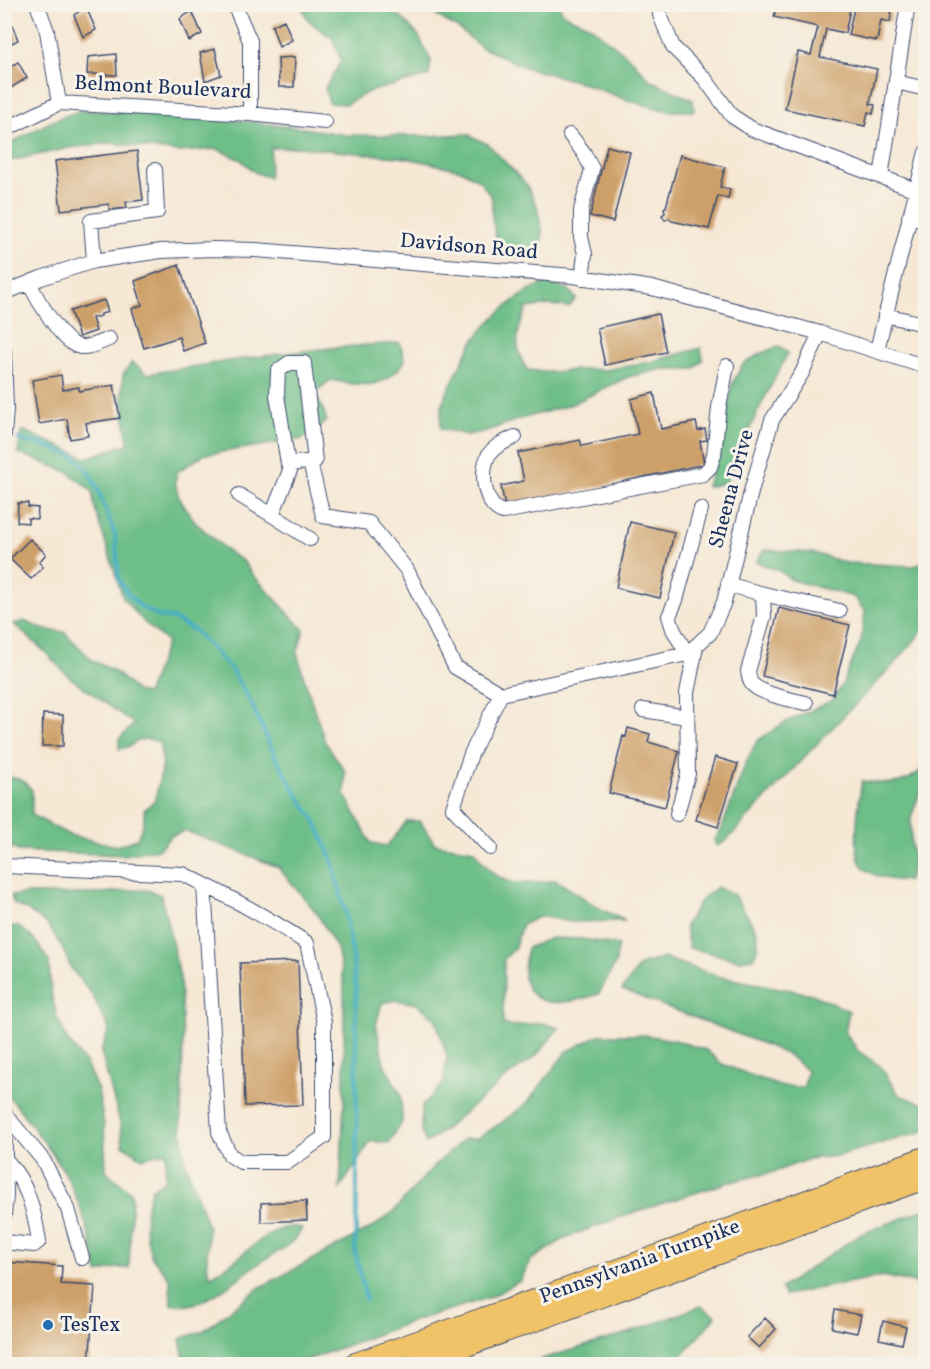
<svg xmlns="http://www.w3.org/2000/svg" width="930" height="1369" font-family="Vollkorn,serif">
<rect width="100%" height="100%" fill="#f7f3e8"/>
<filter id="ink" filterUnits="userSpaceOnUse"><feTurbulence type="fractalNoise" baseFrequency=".0167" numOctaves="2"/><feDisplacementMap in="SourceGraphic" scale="12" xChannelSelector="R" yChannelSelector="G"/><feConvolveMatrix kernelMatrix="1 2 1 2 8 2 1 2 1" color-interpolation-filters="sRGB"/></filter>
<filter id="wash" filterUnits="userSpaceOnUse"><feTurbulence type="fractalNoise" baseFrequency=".008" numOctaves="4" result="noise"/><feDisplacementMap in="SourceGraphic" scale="24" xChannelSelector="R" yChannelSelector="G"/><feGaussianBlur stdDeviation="1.35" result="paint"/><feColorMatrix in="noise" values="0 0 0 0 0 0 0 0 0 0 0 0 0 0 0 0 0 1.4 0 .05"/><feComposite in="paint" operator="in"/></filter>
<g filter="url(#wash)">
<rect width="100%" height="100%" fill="#f6e8d5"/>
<path fill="#6ebe88" stroke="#447673" stroke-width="1.5" d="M439,4L559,5L563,14L590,26L631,59L650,80L693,100L694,111H668L633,102L576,81L527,68L481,47L458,28L437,16L432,10Z
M300,5H376L401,17L418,35L431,61L429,76L368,92L346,104L329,103L325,88L341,61L333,39L309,21Z
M83,110L198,116L303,128L346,135L429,136L467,134L488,144L526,184L537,206L543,233L538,259L513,256L497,242L492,218V198L480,181L461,170L407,158L299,147L271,148L269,177L256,173L241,160L217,149L179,152L110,143L69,148L5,162L4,148C29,132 55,118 83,110Z
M545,283L568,289L576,299L569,307L548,305L527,308C516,333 513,347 527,370L551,372L588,369L604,370L650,362L701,348L703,360L694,369H663L628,377L570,405L520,419L487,431L467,435L441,429C438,409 446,393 455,376C461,365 466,352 473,342C490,318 517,295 545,283Z
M400,343L405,361C385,390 362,387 331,380L314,393L323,409L327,421L303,439L203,455L177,472L175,482L179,498L196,523L231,554L243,561L253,575L304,630L297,653L304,678L325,742L345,771V795L371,843L387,846L407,821H420L435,844L474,850C497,886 515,887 556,880L599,908L625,921L570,922L540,916L522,925L514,949L504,959L503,1024L516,1026L542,1023L559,1028L536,1056L507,1077L438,1135L426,1143L421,1131L422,1106L443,1084L447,1056L435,1018L417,1004L396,1000L382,1003L376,1024L384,1064L401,1095L402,1122L389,1143L371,1141L340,1188L344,1102V984L337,948L316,912L278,867L186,831L171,836L159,849L123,855L18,851L5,844L4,781L10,777L22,780L32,790V815L69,835L117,846L137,839L144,822V810L155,800L163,763L159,742C133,733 139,747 119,749V739L134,724L68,676L46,653L14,624L24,621L45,630L64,632L93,661L114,671L137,692L147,694L167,642L145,623L123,598L95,509L92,491L68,472L18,453L22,430L86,458L128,444L122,396L123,375L132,362L147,374C231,360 315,347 400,343Z
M778,346L788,353L760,407L725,483L706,487L720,451L732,384L743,364L758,355Z
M764,550L813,553L847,563L915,566L925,560V628L898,660L811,750L726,841L717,846L714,842L723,825L746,762L757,741L784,723L833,700L842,685L861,641L865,612L854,597L792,580L779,571L756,562Z
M921,770L925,773V779L911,817V842L914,864L908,881C893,880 869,878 861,864C852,851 859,797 862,781C883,784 904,787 921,770Z
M717,887L734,895L757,931L758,945L754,958L739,960L689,948L685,926L700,901Z
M136,890H148L161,895L180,977L183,1040L181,1123L185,1161L208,1227L207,1264L210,1276C238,1266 270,1218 302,1228C294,1247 270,1255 255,1266C233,1282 200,1313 171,1304L170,1279L151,1256L145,1229L146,1208L152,1188L165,1181L166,1152L142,1158L123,1145L120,1123L101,1052L109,1029L92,995L71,968L62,947L47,924L27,910L14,904L11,896L28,894H91Z
M18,926L35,940L49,961L51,993L57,1017L68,1041L86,1064L98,1091L104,1124L106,1171L132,1193L129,1268H117L98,1273C92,1241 82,1208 68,1179C54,1152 32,1127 14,1102L5,1094V927Z
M551,938L583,939L618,945L616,962L599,994C577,1001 534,1014 525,981C522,972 526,957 527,948Z
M664,958L721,977L812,994L849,1011L845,1032L858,1051L880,1066L899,1095L921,1103H925V1131L837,1156L809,1159L777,1171L726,1183L632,1213L565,1238L531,1260L520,1281L491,1297L416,1320L296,1364H185L180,1339L203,1331L259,1288L373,1227L393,1212L433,1167L464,1139L478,1138L501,1123L528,1102L566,1052L599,1035H644L674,1040L706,1050L722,1064L779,1086L804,1087L807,1071L790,1056L766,1045L622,990L640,965Z
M925,1209V1285L883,1276L785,1295L781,1288L859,1235Z
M701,1306L716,1316L679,1359L678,1364H525L629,1333Z"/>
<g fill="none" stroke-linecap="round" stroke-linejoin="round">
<path stroke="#44aec3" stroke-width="4" d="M18,439L48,446L74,457L87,469L98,489L115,535L119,580L127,593L141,607L158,616L174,619L195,631L230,668L249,699L275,756L297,794L314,819L331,856L345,911L352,953L356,990L357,1205L355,1251L366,1300"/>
</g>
<g id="blocks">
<path fill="#cea069" d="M855,4H885L892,7L890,22L881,20L877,41L848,35Z
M777,5H851L845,33L826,29L820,57L877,69L870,104L875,105L873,114L868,112L865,126L785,109L798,52L811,55L818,27L774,17Z
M86,7L96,30L83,37L74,15Z
M192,11L202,34L189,41L180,19Z
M9,17L18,40L4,47V19Z
M284,20L292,40L279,47L272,26Z
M215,49L221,75L205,81L200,53Z
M116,54L117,75L87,74L88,57Z
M295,57L294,87H279L278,58Z
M18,62L27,78L4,92V63L8,68Z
M607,146L630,152L613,222L590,216Z
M137,151L143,200L126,202L127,208L110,210L109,204L61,210L55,161Z
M680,155L725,167L720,187L730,189L728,199L718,196L709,229L672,221L669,218L665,220L662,215L665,213L664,208L666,207Z
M179,265L205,343L183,351L179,337L144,348L132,309L142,305L135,281Z
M104,300L108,312L101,314V316L92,318L96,331L79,337L70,311Z
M658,314L666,352L605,365L597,328Z
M61,375L63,390L79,387V391L114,385L120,418L86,423L88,436L70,439L67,419L39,424L32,380Z
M654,393L661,429L696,422L698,431L705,429L707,440L700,441L704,464L505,507L501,486L524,481L518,453L580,440L582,446L638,434L631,399Z
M18,503H28V507L38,508L37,519L28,518V523L17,522Z
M630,522L674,532L660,598L616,588Z
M30,539L46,554L39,562L43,567L31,579L10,559Z
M779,608L850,625L833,694L762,676Z
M43,714L63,715V746H42Z
M628,728L650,734L648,742L679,751L665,807L609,793L623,736L626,737Z
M715,757L738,764L718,827L696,820Z
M298,961L303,1105L245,1106L240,963Z
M306,1201L307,1220L261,1222V1203Z
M4,1262L62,1266L61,1284L95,1286L89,1364H4Z
M835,1310L861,1315L857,1333L832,1328Z
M765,1318L776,1329L759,1348L747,1337Z
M883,1321L906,1327L902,1344L879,1339Z
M924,1321H926V1349L920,1348Z"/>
</g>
</g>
<g filter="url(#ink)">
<use href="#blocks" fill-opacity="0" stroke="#3c4b70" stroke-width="1.5"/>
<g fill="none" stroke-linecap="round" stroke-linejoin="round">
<defs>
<path id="minor" d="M37,4L47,31L59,103
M234,4L250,41V114
M660,4V15L673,47L705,79L732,116L752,129L916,190
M896,82L926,89
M4,130L59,103L250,114L325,122
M570,135L584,153L592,169L581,210V237L585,254L582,278
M881,177L908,4
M909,217L926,221
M94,261L91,221L157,212L155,170
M29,283C37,299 61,340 77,346C87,350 100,342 109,339
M4,293L41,278L94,261L161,251L213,249L256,250L471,268L573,276L652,288L820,333L926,367
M885,315L919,323
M877,350L926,152
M4,352L6,409L4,434
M289,363H304L315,461L288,464L277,395L278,371Z
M515,437C506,441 496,445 490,453C479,468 483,506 503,512L703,474L710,467L714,455L719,407L727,366
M310,462L323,516L369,523L407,570L455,667L501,694L687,654L710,633L724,602L752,488L772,420L802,373L820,333
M293,463L272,515L310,539
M239,495L272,515
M728,584C764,596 802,602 839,611
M763,596L764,616L748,671C749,676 749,682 753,685C764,695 792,700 806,703
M687,654L673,629L669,616L676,600L701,509
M643,710L687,717
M677,814L688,774L687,693L696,647
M490,848L453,808L471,754L501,694
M4,866L183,874C226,895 267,917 307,943L324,1022V1137L288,1162H241L230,1155L219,1132L204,885
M4,1113L43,1160L68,1209L82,1258
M4,1114L6,1196L4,1216
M4,1242L34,1245L39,1241C34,1210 28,1184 6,1160"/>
<path id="highway" d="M354,1364L569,1288L926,1157
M416,1364L926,1178"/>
</defs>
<use href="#minor" stroke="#3c4b70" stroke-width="16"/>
<use href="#highway" stroke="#3c4b70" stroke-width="23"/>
<use href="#minor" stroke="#fff" stroke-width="14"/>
<use href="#highway" stroke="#f1c369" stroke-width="21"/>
</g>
</g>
<circle fill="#1f6fb2" stroke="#f7f3e8" stroke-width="2" cx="48" cy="1325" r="6"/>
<g text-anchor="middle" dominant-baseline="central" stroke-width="6" stroke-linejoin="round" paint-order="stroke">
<g font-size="21" fill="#1b2f5e" stroke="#f7f3e8">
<text transform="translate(163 88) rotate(3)">Belmont Boulevard</text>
<text transform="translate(469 247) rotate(5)">Davidson Road</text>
<text transform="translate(732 489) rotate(-75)">Sheena Drive</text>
<text transform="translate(640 1262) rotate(-20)">Pennsylvania Turnpike</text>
</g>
<g font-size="21" fill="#1b2f5e" stroke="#f7f3e8" text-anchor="start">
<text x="60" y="1325">TesTex</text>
</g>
</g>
<rect width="930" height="1369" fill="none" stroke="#f7f3e8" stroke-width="24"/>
</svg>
